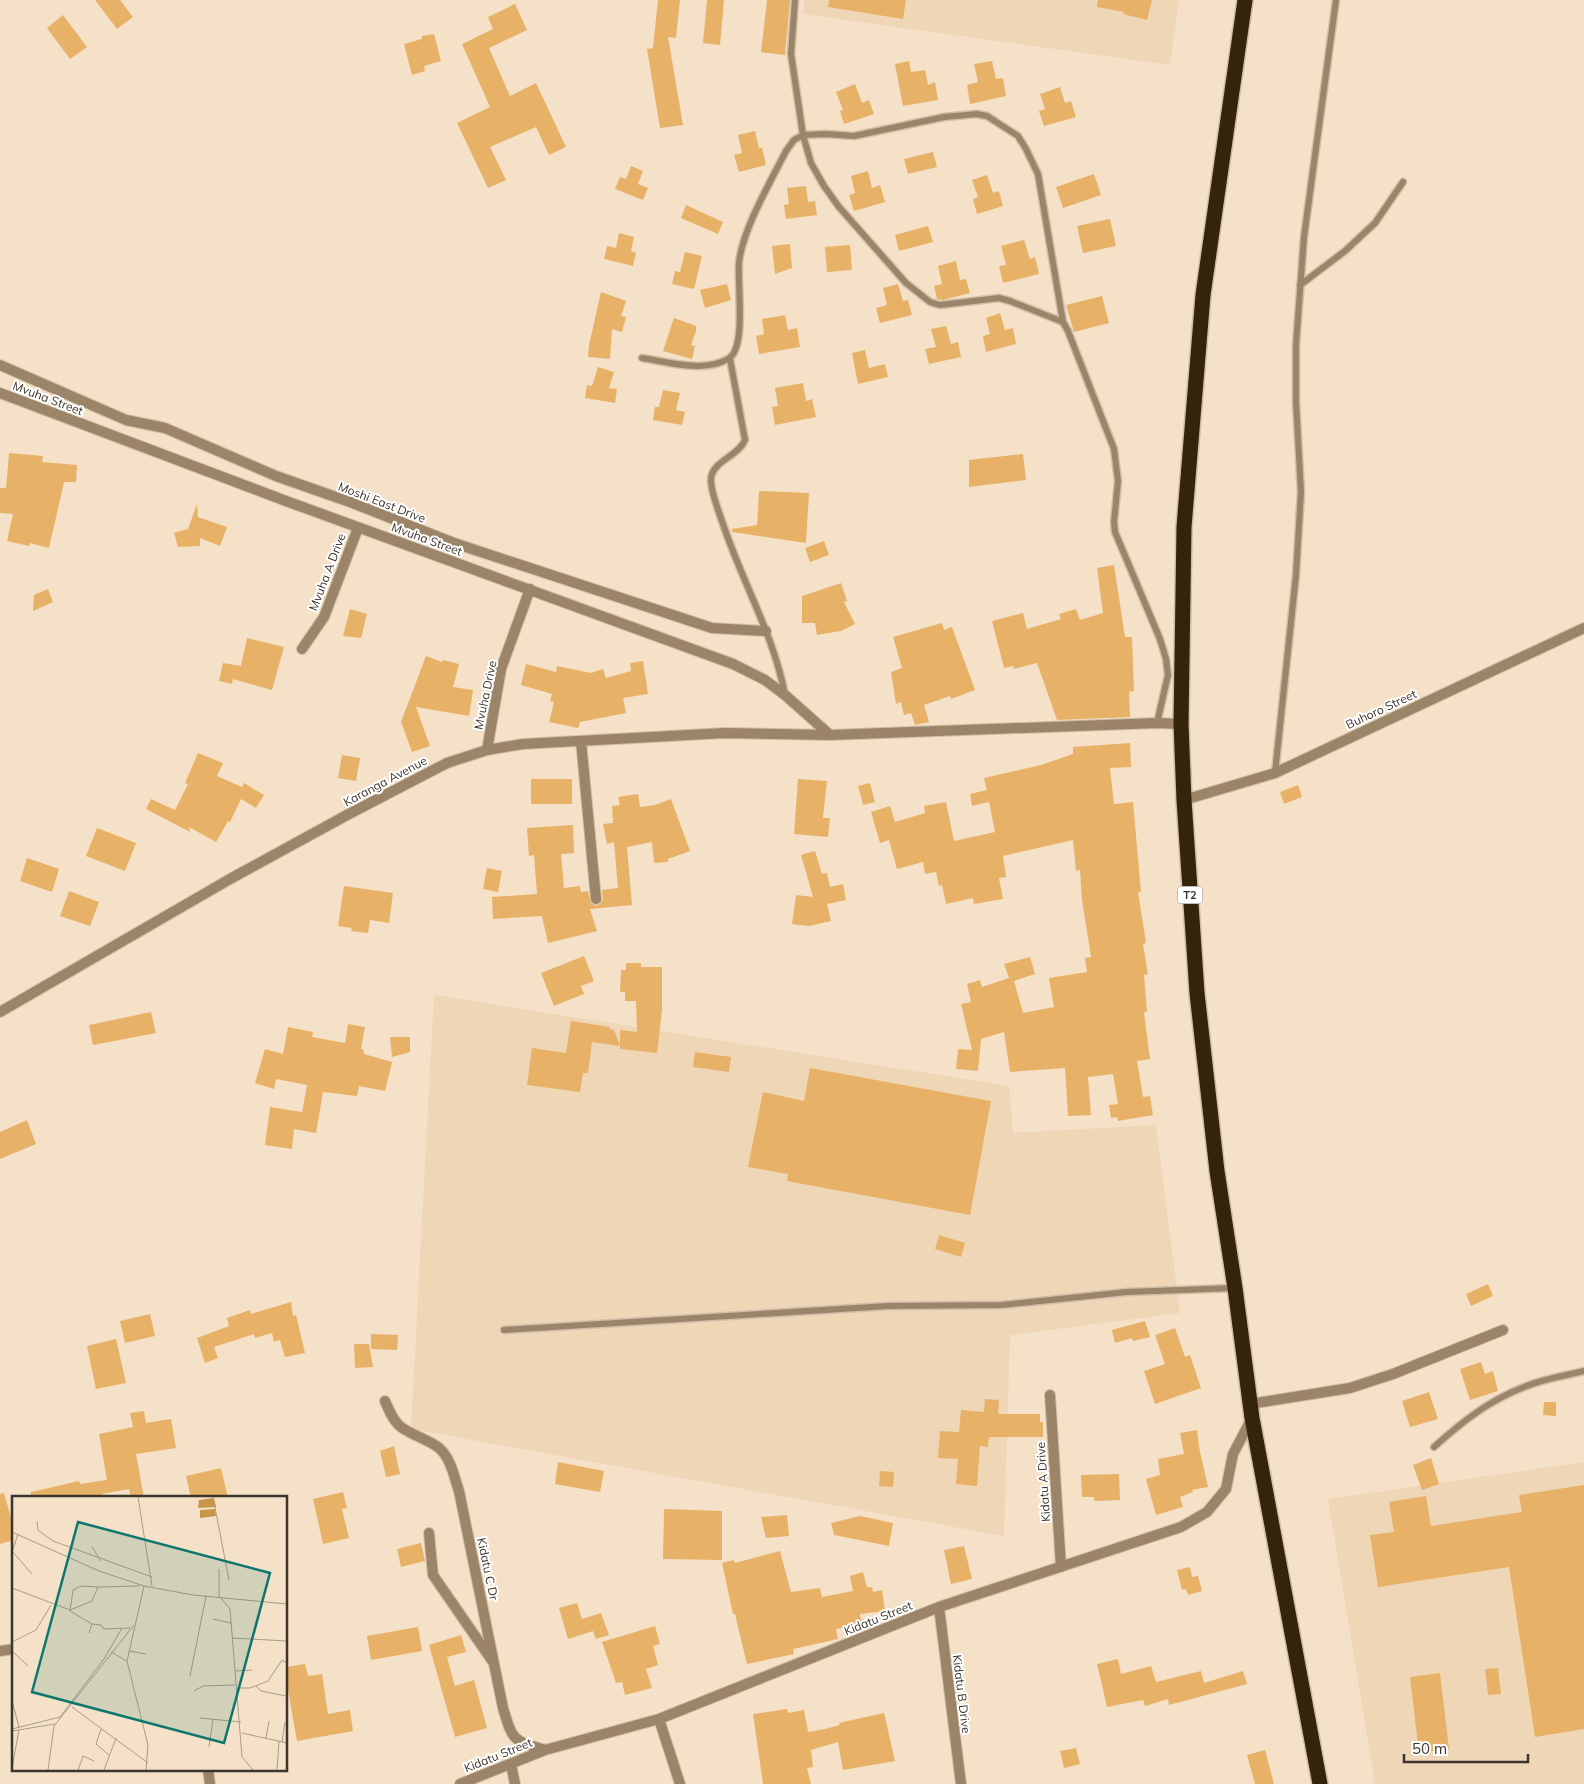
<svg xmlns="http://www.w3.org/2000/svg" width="1584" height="1784" font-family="Mulish,sans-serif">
<rect width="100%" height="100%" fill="#f4e1c8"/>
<path fill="#eed6b7" d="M805,0H1179L1170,65L803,14Z
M434,995L1009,1086L1013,1133L1156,1125L1180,1313L1010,1335L1004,1536L411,1429Z
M1584,1462V1784H1375L1328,1499Z"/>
<path fill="#e7b267" d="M95,0H120L133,17L117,29Z
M658,0H680L676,38L668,37L683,125L660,128L647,49L653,48Z
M707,0H724L720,45L703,43Z
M767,0H790L785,55L761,52Z
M829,0H906L903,19L828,7Z
M1098,0H1152L1147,20L1123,14L1124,12L1097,7Z
M515,4L527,30L489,48L510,96L536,83L566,147L549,155L536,127L490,147L506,180L488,188L457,123L490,107L462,44L493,29L488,17Z
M63,15L87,47L70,59L47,28Z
M434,34L441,61L424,66L425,71L412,75L404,44L422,39V36Z
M909,61L911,72L925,70L928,85L935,82L938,100L903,106L895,64Z
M992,61L996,79L1003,78L1006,96L970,104L967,85L978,82L974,64Z
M855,84L862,103L869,100L874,114L844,124L840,111L843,110L836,92Z
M1060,87L1065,103L1071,101L1076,117L1044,126L1039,111L1045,109L1040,94Z
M755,131L759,148H762L766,165L739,172L734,155L742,153L738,135Z
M933,152L937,167L908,174L904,159Z
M631,166L643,171L638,184L648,188L643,200L615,189L620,177L626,179Z
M868,171L872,188L880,185L885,202L854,211L849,195L855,193L851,176Z
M1094,174L1101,195L1063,208L1056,187Z
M987,175L993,193L999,191L1003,206L977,214L973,199L978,197L972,180Z
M806,186L808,202L815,201L817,215L786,219L784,205L789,204L787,188Z
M686,205L723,222L718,234L681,218Z
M1110,219L1116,246L1083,253L1077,226Z
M928,226L933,242L899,251L895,235Z
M619,233L634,237L631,251L636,253L633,266L604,259L607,246L616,248Z
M1024,240L1030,259L1035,257L1039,274L1003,283L999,266L1006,265L1001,246Z
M790,244L792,268L775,274L772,246Z
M850,245L852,270L827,272L825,247Z
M685,252L702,256L694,289L672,284L675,271L680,272Z
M956,261L960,280L966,279L970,293L943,300L937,299L934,286L942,284L938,266Z
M727,284L731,300L705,308L700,290Z
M898,284L903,301L908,300L912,315L880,323L876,308L887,305L883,288Z
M601,292L626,301L621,316L626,317L622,332L612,329L610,359L588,357L589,345Z
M1102,296L1109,323L1074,332L1066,305Z
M1000,313L1005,330L1013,328L1016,344L986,352L983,336L990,334L986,318Z
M785,315L788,330L797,328L800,347L759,354L756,336L764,334L762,319Z
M674,318L696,326V331L691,345L695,346L692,359L663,351Z
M946,326L951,344L958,342L961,357L929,364L925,349L936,347L931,329Z
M865,350L869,368L885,364L888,377L858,384L852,353Z
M598,367L614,372L609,388L617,389L615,403L585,398L587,385L592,386Z
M803,383L806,401L812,399L816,417L775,425L772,407L778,406L775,388Z
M663,390L680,393L676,410L685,412L682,425L653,420L655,407H659Z
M9,453L43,456L42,462L77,465L76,482H64L49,548L30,543L29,546L7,541L13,514L0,513V488H6Z
M1023,454L1026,480L969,487V460Z
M759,491L809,493L806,543L732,532V529L757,525Z
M197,504L198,517L227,527L220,546L200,538V546L178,547L174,533L188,529Z
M824,541L829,555L810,562L805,548Z
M1114,565L1125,637H1132L1134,691L1129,692L1130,717L1057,720L1037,663L1014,669L1013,666L1004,668L992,621L1023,613L1027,629L1061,619L1059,614L1076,609L1080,620L1103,613L1097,568Z
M841,583L847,601L844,602L855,624L841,631L817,635L815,623H802V596Z
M48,589L53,602L33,611L34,595Z
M350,609L367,614L361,638L343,636Z
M942,623L944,630L952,627L975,690L951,699L950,696L924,705L929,722L915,725L911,713L904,715L901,702L896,704L891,672L902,668L893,637Z
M247,638L284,647L272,690L233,679L232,684L219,681L223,663L241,666Z
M426,656L442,662L443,660L459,664L453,687L473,690L469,716L416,707L430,746L412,752L401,722Z
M643,661L648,694L623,698L626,713L580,722L578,728L549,722L554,702L550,701L552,694L521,685L526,664L556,672L557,666L591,673L603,669L606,678L631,671L630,663Z
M1130,743L1131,767L1110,768L1114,804L1133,802L1141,892H1138L1146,943L1143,944L1148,974L1144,975L1147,1012H1144L1150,1059L1137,1061L1143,1097L1150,1096L1153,1115L1118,1121L1117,1117L1111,1118L1109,1105L1118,1104L1113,1074L1088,1077L1091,1115L1068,1116L1065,1068L1010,1072L1004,1032L981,1039L978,1071L956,1069L958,1049L972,1050L961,1004L971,1002L967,984L980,980L982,987L1009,978L1004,964L1030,957L1035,974L1014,981L1023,1013L1054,1007L1049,978L1087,972L1085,958L1091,957L1082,900L1080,870L1076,871L1073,840L1003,856L1006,877L999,878L1003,899L974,904L973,898L946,904L942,885L939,886L936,872L925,874L923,862L897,869L889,840L880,843L871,812L890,806L895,822L925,813L924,806L946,802L954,841L995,832L989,802L972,806L970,794L987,790L984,778L1041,765L1073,754V747Z
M198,753L223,763L217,776L242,787L244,783L264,795L256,808L241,799L230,822L228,821L216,842L189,827L190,832L146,809L151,799L175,810L188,784L185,783Z
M342,755L360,758L356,781L338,778Z
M531,779H572V804H531Z
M798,779L827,781L823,818H830L828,837L794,834Z
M870,783L875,802L863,805L858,786Z
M1298,785L1302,797L1284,804L1280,792Z
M638,794L640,807L655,805L671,799L690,851L668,859V862L654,863L652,842L627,847L632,905L590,909L597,931L548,943L542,916L493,919L492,897L537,894L534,855L529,856L527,828L573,825L574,853L561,854L564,888L580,886L581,892L588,891L591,903L596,906L600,904L603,899L602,890L618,888L614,842L607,844L603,824L613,823L612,806L620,805L618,797Z
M97,828L136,843L125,871L86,856Z
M815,851L822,874L827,873L830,887L843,884L846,900L827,904L831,921L809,926L792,924L796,895L813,897L801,855Z
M27,858L59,869L52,892L20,881Z
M487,868L502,871L498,892L483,889Z
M344,886L393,893L389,923L370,920L368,933L351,931L352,928L338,926Z
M69,891L99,902L90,926L60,916Z
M584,956L594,981L581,986L584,994L554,1006L541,973Z
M626,963H641V967H662V1011L657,1053L620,1049V1046L592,1042L588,1073H583L580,1092L527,1085L532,1048L566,1053L571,1021L610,1027L609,1029L614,1030L620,1045V1030L637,1032L636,1001H625V992H620L621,970H626Z
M151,1012L156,1033L93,1045L89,1025Z
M348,1024L365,1027L361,1049L364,1050V1054L392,1062L385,1091L359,1086L357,1096L323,1092L316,1133L294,1129L292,1149L265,1145L270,1107L302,1112L307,1085L276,1079L274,1089L255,1083L265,1049L283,1054L288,1027L313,1032L312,1037L345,1043Z
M390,1037H410V1052L392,1057Z
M695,1052L731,1057L729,1072L693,1067Z
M810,1068L991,1101L970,1215L787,1181L788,1174L748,1167L763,1092L804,1101Z
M27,1120L36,1144L0,1159V1132Z
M939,1235L965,1243L961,1257L935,1249Z
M1488,1284L1493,1296L1471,1306L1466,1294Z
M291,1302L293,1316L296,1315L305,1353L285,1357L280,1340L274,1342L272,1333L255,1338L254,1334L214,1347L218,1358L205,1363L197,1338L229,1326L227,1318L250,1310L251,1314Z
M150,1314L155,1336L125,1343L120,1321Z
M1145,1321L1150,1337L1133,1341L1132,1338L1115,1343L1112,1330Z
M1175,1328L1185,1357L1190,1355L1201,1388L1155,1404L1144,1371L1165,1364L1155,1335Z
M371,1334L398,1335L397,1350L371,1349Z
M116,1339L126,1383L96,1389L87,1346Z
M354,1344H369L373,1367L355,1368Z
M1481,1362L1485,1374L1493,1371L1498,1391L1470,1400L1460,1369Z
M1429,1392L1438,1419L1410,1427L1402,1401Z
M985,1399L999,1400L998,1414H1040V1422H1043V1437H989L988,1447L980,1446L977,1486L956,1484L958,1459L938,1458L940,1431L959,1432L961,1410L984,1412Z
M1544,1402H1556V1416L1543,1415Z
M144,1411L146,1423L171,1419L176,1448L136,1454L144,1498H131L129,1489L102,1494L103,1498H31V1492L79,1481L80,1484L107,1480L99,1434L133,1427L130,1413Z
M1197,1430L1199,1447L1208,1487L1192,1490L1193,1492L1180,1497L1183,1507L1156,1515L1146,1479L1160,1475L1158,1459L1184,1454L1180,1433Z
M394,1446L400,1474L386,1477L380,1451Z
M1431,1458L1439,1484L1422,1490L1413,1465Z
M558,1462L604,1471L600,1492L555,1484Z
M221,1468L228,1498H191L186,1476Z
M880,1471L894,1472L893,1487L879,1486Z
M1119,1474L1120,1500L1094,1501V1497H1082L1081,1475Z
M1584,1485V1729L1535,1737L1509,1567L1378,1587L1370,1535L1394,1532L1389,1502L1426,1496L1431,1526L1522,1512L1519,1495Z
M343,1492L347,1508L342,1509L349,1538L323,1544L313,1499Z
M4,1493L14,1528V1540L0,1544V1494Z
M664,1509L722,1511V1560L663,1559Z
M787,1515L789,1536L766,1538L761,1517Z
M860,1516L893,1523L889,1546L834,1535L831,1523Z
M421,1543L425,1561L401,1567L397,1549Z
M964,1546L972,1579L951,1584L944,1550Z
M780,1551L791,1592L820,1588L822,1597L853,1591L850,1576L863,1572L867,1587H872L873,1592L882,1590L885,1611L860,1614L862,1624L836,1629L838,1639L793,1649L794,1654L747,1664L735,1614H733L722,1563L734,1560L735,1563Z
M1190,1567L1192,1577L1198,1576L1202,1591L1188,1595L1186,1589L1182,1590L1177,1570Z
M577,1603L582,1619L601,1613L609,1635L596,1639L593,1631L568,1639L559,1608Z
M655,1626L660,1644L653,1646L658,1665L646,1669L652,1688L625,1695L622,1682L616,1683L602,1642Z
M418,1627L422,1651L371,1660L367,1636Z
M461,1635L466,1652L447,1657L455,1686L474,1680L487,1728L455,1737L429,1645Z
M1118,1659L1121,1674L1151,1666L1156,1682L1201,1671L1204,1683L1243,1671L1247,1684L1169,1705L1168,1699L1145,1706L1143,1700L1107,1707L1097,1664Z
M305,1664L308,1676L322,1674L328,1714L350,1710L353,1731L297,1741L288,1690H286V1667Z
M1498,1668L1501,1694L1488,1695L1485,1669Z
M1440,1673L1449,1749L1419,1753L1410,1677Z
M787,1709L788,1713L804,1710L808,1732L825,1729L840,1725L839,1723L884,1713L895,1761L843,1770L838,1742L811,1750L813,1767L807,1768L811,1784H763L753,1714Z
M1076,1748L1080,1764L1064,1768L1060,1751Z
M1265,1750L1274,1784H1255L1247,1755Z"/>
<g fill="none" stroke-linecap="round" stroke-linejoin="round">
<defs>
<path id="lane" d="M795,0L791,54L803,135L811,163L824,186L839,207L906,283L930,302L940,305L999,298L1010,301L1063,322L1068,331L1114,449L1118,481L1114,522L1115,532L1160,639L1166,659L1168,675L1157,723
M1300,285L1345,251L1375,223L1403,182
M642,358C668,362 704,373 728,359C747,349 737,284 739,263C742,230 771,181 786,151L794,140L803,135L826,134L854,136L944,117L977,114L987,116L1018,136L1026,149L1038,174L1063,322
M730,359L745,440C739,456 712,461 711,479C710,491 720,514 724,527C743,583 774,636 785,695
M1275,773L1296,575L1301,492L1296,402V345L1304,237L1336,0
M504,1330L888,1306L1002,1305L1127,1292L1234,1288
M1434,1447C1462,1422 1488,1401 1524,1387C1543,1379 1564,1376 1584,1371"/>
<path id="street" d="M0,365L126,420L165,428L276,476L350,502L454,543L712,628L766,631
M0,393L286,501L733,664L765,680L785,695L830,735
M302,649L324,617L358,528
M581,741L596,899
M487,750L501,669L530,589
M1184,800L1275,773L1584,628
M0,1012L230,879L347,815L447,763L487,750L523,744L725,733L830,735L1157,723L1181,724
M1050,1395L1061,1567
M385,1401C389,1410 393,1421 401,1427C413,1436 428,1439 439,1448C451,1458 454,1477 459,1491L503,1708C513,1741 512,1740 545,1750
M1250,1404L1350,1388L1393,1374L1503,1330
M429,1533L433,1575L493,1662
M939,1607L961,1784
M0,1651L14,1649
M659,1719L680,1784
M511,1764L515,1784
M208,1770L210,1784
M460,1784L545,1750L659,1719L939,1607L1181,1527L1207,1512L1226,1489L1233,1454L1252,1418"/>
<path id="highway" d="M1245,0L1203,295L1184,527L1181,724L1184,800L1197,993L1217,1171L1235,1288L1252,1418L1320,1784"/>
</defs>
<use href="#lane" stroke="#cfbfa9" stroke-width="9"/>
<use href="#street" stroke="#cfbfa9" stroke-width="12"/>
<use href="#highway" stroke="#cfbfa9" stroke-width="18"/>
<use href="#lane" stroke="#9b8467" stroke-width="6"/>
<use href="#street" stroke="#9b8467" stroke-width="10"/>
<use href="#highway" stroke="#34240c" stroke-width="15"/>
</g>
<g text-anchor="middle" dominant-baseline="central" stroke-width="4" stroke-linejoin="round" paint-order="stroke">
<rect fill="#fff" stroke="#76726b" stroke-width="1" x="1177.5" y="886.5" width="25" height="17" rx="4"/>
<g font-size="11" font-weight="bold" fill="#3c352b">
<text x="1190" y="895">T2</text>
</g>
<g font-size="12" fill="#3c352b" stroke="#fff">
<text transform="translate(48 398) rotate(21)">Mvuha Street</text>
<text transform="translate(382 502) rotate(21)">Moshi East Drive</text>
<text transform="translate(427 539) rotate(20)">Mvuha Street</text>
<text transform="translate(327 572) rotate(-69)">Mvuha A Drive</text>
<text transform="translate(485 695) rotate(-78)">Mvuha Drive</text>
<text transform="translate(1381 709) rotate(-25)">Buhoro Street</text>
<text transform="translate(385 781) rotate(-28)">Karanga Avenue</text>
<text transform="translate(1043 1482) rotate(-94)">Kidatu A Drive</text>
<text transform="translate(488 1569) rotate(78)">Kidatu C Dr</text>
<text transform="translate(878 1618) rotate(-22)">Kidatu Street</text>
<text transform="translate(962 1694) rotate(83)">Kidatu B Drive</text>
<text transform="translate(498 1755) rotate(-22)">Kidatu Street</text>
</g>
</g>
<g transform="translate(12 1496)">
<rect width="275" height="275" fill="#f4e1c8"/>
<path d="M202,2L204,11L186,12L187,4ZM203,13L204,20L188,22V14Z" fill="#c99549"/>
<path fill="none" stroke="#aa9c89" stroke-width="1" d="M126,1L140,90M201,1L217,84M25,25L26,34L41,45L140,81M0,36L87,75L132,90L181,99L275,108M80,51L89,65M0,55L20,78M0,56L6,38M207,73V101M132,90L115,165L136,249L134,274M0,92L58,114L80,105L86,91L127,90M209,102L218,113L230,261L241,274M201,123L219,127M80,128L89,129L92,133L118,132M77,137L80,128L58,115L61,94L69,90L86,91M220,142L275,145M0,146L24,134L39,109M0,155L16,170M117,155L134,158M99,156L115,165M224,175L240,174M178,180L194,100M244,190L249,195L274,200M225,192H238L256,185L270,164L275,167M182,195L191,190L223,189M0,205L7,231M60,211L136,267M188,222L229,226M0,233L48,221L92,163L110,132M89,233L84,248L98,260M0,235L43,228M230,237L275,247M254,242L257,225M270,246L273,226M197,251L201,223M0,272L7,234M265,273L267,245M36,274L42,230L122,129M66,274L71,260L82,265M92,274L104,242"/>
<path fill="#0f766e" fill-opacity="0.15" stroke="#0f766e" stroke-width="2.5" d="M66,26L258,77L212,247L20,196Z"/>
<rect width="275" height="275" fill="none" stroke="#3c352b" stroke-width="2.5"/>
</g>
<path d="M1404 1754v8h124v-8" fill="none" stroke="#3c352b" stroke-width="2.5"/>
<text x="1412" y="1754" font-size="15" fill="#3c352b" stroke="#ffffff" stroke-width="4" paint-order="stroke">50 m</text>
</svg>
